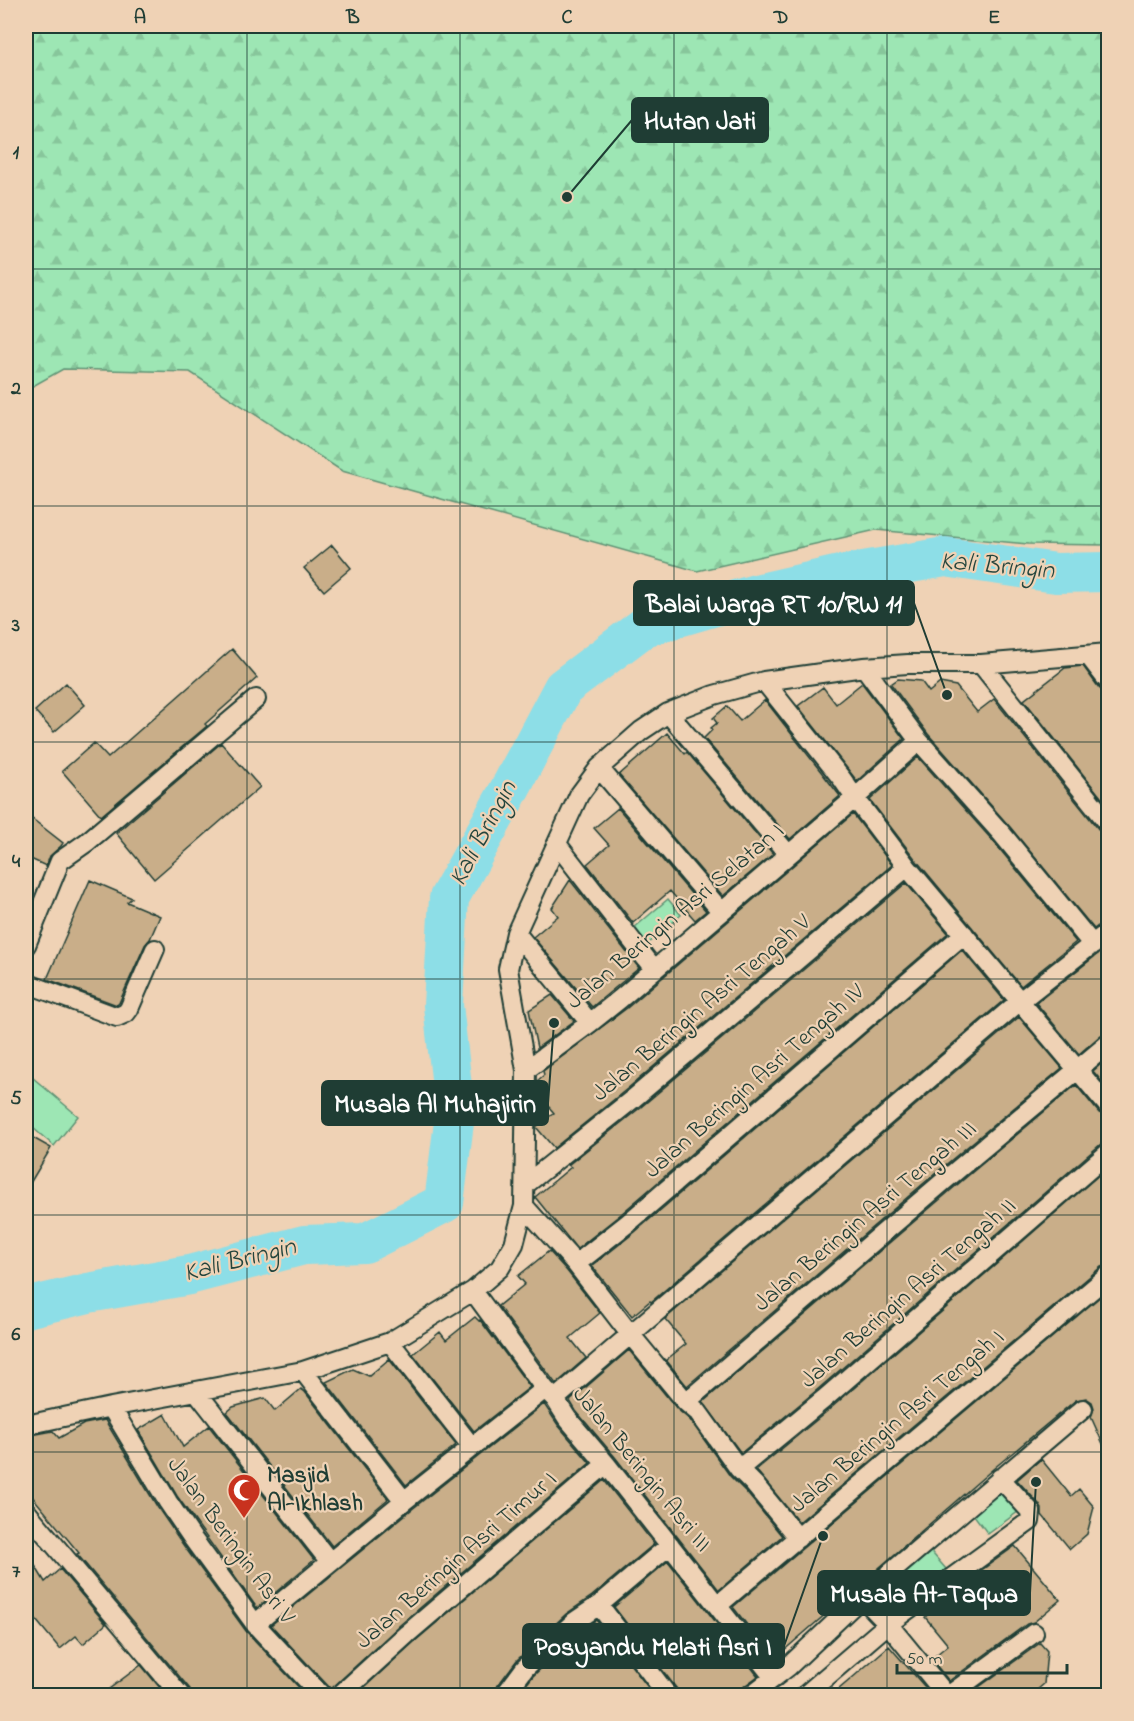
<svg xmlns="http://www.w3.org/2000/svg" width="1134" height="1721" font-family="'Indie Flower',sans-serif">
<defs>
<pattern id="forest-firs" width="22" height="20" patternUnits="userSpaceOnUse" patternTransform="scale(1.5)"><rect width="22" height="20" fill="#9de6b4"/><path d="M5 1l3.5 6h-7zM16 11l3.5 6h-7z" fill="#87c69b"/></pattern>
</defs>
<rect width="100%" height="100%" fill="#efd2b5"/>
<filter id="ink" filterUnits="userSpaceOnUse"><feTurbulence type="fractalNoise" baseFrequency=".0167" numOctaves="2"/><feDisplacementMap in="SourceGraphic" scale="12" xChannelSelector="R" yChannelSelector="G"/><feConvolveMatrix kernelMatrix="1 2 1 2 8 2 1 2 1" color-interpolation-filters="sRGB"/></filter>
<g filter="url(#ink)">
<path fill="#9de6b4" stroke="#5e9274" stroke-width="1.5" d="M668,899L681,915L648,944L634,928Z
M26,1072L78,1116L54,1146L26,1122Z
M999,1484L1019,1511L988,1534L968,1507Z
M927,1547L946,1569L894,1614L875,1592Z"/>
<path fill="url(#forest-firs)" stroke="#5e9274" stroke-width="1.5" d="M26,26H1108V545L1028,544L876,530L697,571L342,471L190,372L63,369L26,390Z"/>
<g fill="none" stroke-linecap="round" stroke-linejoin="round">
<path stroke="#8ddee7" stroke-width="40" d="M26,1308L88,1293L189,1275L304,1245L365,1243L444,1203L455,1114L443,1005L449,898L506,796L563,688L644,627L756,594L840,575L945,557L1056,573L1108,572"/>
</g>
<path fill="#c9ae89" stroke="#1f3d34" stroke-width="1.5" d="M332,545L351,568L324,591L304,568Z
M232,649L257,678L205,724L207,726L101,816L62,771L94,743L108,758Z
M1083,666L1099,688L1108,696V806L1024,700L1065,668Z
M898,679L921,681L929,692L940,683L956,686L977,712L994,699L1099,830L1103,833L1108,834V921L1102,923L1094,929L1010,827L928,734L891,684Z
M66,683L85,705L54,732L35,711Z
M862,683L904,739L857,781L798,706L823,687L836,704Z
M765,700L840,796L790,839L704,738L712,730L711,728L717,723L713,718L727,706L740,721Z
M667,733L685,754L687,752L773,854L723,896L619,775Z
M221,743L260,787L154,879L116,833Z
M918,757L993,841L1076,942L1021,986L916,860L870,800Z
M618,808L706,911L695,920L670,891L633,923L587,864L609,845L594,828Z
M26,814L63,843L61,846L50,856L46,866L26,857Z
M853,814L892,865L627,1089L554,1148L536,1127L554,1113L537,1093V1081L544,1075L543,1071L627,1008Z
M90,880L132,898L127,902L160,916L150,939L145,945L119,1003L117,1005L47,979Z
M570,880L639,968L592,1007L533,937L558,916L552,908Z
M906,883L948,933L621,1214L577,1249L535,1197L571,1167L568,1165L641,1107Z
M1108,946V1033L1101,1035L1079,1054L1036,1003Z
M962,950L1004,1000L651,1302L650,1301L632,1316L592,1266L635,1232Z
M552,995L574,1021L537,1048L529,1010Z
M1019,1017L1062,1068L937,1172L687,1386L666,1360L686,1344L665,1319Z
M1108,1058V1089L1093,1071Z
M1076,1085L1099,1113L1108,1117V1142L1101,1144L817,1390L741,1453L703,1402L951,1190Z
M26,1134L51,1148L26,1190Z
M1108,1167V1265L1101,1267L799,1522L756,1470L831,1408Z
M549,1251L567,1271L600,1313L570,1338L586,1358L556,1384L498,1306L525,1284L518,1276Z
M1108,1290V1455L1091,1417L1094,1408L1092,1402L1086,1398L1076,1400L993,1469L774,1659L733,1607Z
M475,1317L479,1321L480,1320L530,1387L474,1431L413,1354L440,1332L446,1340Z
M629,1350L677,1409L690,1420L730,1476L746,1492L782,1536L719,1590L615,1457L576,1411L570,1401Z
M389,1359L456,1445L406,1485L326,1382L353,1369L369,1376Z
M301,1389L305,1392L388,1499L332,1546L227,1412L233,1407L265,1398L275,1411Z
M544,1404L558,1425L590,1463L400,1625L331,1689L271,1625L411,1510Z
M165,1414L183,1447L209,1426L314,1560L257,1608L177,1496L138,1430Z
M105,1420L158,1508L184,1546L246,1631L306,1695H192L190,1689L77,1554L79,1553L26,1489V1436L53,1431L59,1438L84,1424Z
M1041,1459L1071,1496L1079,1489L1094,1507L1087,1534L1070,1549L1042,1515V1509L1039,1504L1017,1480Z
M604,1480L654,1544L592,1596L566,1614L517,1660L495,1689L493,1695H356L414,1642Z
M1015,1546L1060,1600L1034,1622L1027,1624L949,1681L931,1659L948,1645L925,1617L979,1572Z
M26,1551L45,1582L60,1569L106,1624L83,1644L76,1636L60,1649L26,1608Z
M668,1561L758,1676L743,1687L736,1695H679L677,1689L614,1607Z
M596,1620L654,1695H518L533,1676L581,1631Z
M1040,1643L1047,1651L1044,1684L1031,1695H968Z
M889,1646L932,1695H832L852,1678Z
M141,1665L166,1695H101Z"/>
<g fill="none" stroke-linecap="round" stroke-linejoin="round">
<defs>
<path id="minor" d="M1088,655L1108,681
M981,664L1108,823
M864,667L919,741L1002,834L1093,945
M764,681L842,779L855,798L907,867L1108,1106
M668,713L788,854
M599,768L721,911
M557,844L654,969
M516,933L590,1023
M26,945L60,861L87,842L256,699
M26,983L117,1017L126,1013L129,1009L155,949
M526,1070L590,1023L620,999L855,798L919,741
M525,1185L634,1098L907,867
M524,1206L576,1264L630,1334L686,1402L698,1412L739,1469L754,1484L798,1538
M576,1264L628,1223L964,934
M473,1291L545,1389L555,1399L567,1418L606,1464L774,1678
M390,1342L472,1447
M303,1371L404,1501
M196,1391L330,1562
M555,1399L1020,1001L1108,932
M686,1402L944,1181L1108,1044
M111,1407L168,1502L193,1539L255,1624L322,1696
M26,1425L111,1407L303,1371L390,1342L473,1291L500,1268L514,1244L524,1206L526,1070L508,969L516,933L579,795L599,768L641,731L668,713L714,695L764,681L864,667L908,664H981L1108,653
M739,1469L824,1399L1108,1153
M26,1511L181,1696
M862,1597L888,1624L947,1696
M599,1605L668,1696
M718,1605L1108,1276
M255,1624L404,1501L545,1389
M339,1696L407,1634L606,1464
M504,1696L525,1668L574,1622L599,1605L670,1545
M750,1696L789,1666L862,1597L1083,1409
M804,1696L888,1624L1030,1521L1031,1512L1000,1478
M948,1696L1034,1633"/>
</defs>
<use href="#minor" stroke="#1f3d34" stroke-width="22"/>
<use href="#minor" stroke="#efd2b5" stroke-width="18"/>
</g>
</g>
<path fill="none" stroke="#1f3d34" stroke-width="1.5" stroke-opacity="0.55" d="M247,26V1696M460,26V1696M674,26V1696M887,26V1696M26,269H1108M26,506H1108M26,742H1108M26,979H1108M26,1215H1108M26,1452H1108"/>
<defs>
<symbol id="mosque-pin" viewBox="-11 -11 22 30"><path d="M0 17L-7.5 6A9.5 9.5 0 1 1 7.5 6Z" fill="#c8321e" stroke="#efd2b5"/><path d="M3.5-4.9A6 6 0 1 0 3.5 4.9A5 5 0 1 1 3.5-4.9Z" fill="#fff"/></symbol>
</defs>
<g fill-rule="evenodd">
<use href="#mosque-pin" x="225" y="1471" width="38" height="52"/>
</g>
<g text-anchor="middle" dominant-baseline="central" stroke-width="4.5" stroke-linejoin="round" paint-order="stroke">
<g font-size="24" fill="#1f3d34" stroke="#efd2b5">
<text transform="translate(676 917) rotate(-40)">Jalan Beringin Asri Selatan I</text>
<text transform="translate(702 1009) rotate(-40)">Jalan Beringin Asri Tengah V</text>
<text transform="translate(755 1082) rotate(-41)">Jalan Beringin Asri Tengah IV</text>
<text transform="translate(866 1217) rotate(-40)">Jalan Beringin Asri Tengah III</text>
<text transform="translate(909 1294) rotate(-41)">Jalan Beringin Asri Tengah II</text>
<text transform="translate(898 1422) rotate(-40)">Jalan Beringin Asri Tengah I</text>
<text transform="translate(641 1470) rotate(51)">Jalan Beringin Asri III</text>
<text transform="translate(230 1541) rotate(54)">Jalan Beringin Asri V</text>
<text transform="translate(457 1561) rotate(-41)">Jalan Beringin Asri Timur I</text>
</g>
<g font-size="24" font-weight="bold" fill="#1f3d34" stroke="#efd2b5" text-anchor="start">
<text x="267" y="1476">Masjid<tspan x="267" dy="28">Al-Ikhlash</tspan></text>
</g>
<g font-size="26" font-style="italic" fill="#24453d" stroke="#efd2b5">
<text transform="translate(997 567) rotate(5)">Kali Bringin</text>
<text transform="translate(484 834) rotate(-62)">Kali Bringin</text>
<text transform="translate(240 1261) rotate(-14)">Kali Bringin</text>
</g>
</g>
<path fill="none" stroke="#1f3d34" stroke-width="2" d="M567 197L632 120M947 695L914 603M554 1023L548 1103M1036 1482L1030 1593M823 1536L784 1646"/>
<g fill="#1f3d34" stroke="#efd2b5" stroke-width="2">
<circle cx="567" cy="197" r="6"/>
<circle cx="947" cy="695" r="6"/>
<circle cx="554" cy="1023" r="6"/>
<circle cx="1036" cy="1482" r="6"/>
<circle cx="823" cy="1536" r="6"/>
</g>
<g fill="#1f3d34" stroke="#1f3d34" stroke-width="2">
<rect x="632" y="98" width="136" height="44" rx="6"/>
<rect x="634" y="581" width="280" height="44" rx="6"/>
<rect x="322" y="1081" width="226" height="44" rx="6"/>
<rect x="818" y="1571" width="212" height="44" rx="6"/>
<rect x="523" y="1624" width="261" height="44" rx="6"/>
</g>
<g font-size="26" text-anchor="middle" font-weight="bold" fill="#fff">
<text x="700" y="129">Hutan Jati</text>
<text x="774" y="612">Balai Warga RT 10/RW 11</text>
<text x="435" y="1112">Musala Al Muhajirin</text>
<text x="924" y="1602">Musala At-Taqwa</text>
<text x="653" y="1655">Posyandu Melati Asri I</text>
</g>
<rect width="1134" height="1721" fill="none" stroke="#efd2b5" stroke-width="66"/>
<path d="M897 1664v9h170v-9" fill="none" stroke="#1f3d34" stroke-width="3"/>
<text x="906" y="1664" font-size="18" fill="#1f3d34" stroke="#efd2b5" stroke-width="4.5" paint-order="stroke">50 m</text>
<rect x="33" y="33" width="1068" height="1655" fill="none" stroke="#1f3d34" stroke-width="2"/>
<g font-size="20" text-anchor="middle" font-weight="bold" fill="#1f3d34">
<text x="140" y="23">A</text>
<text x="353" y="23">B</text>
<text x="567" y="23">C</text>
<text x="781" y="23">D</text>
<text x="994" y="23">E</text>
<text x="16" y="158">1</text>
<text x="16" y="394">2</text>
<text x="16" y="631">3</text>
<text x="16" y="867">4</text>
<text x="16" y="1104">5</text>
<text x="16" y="1340">6</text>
<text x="16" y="1577">7</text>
</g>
</svg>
